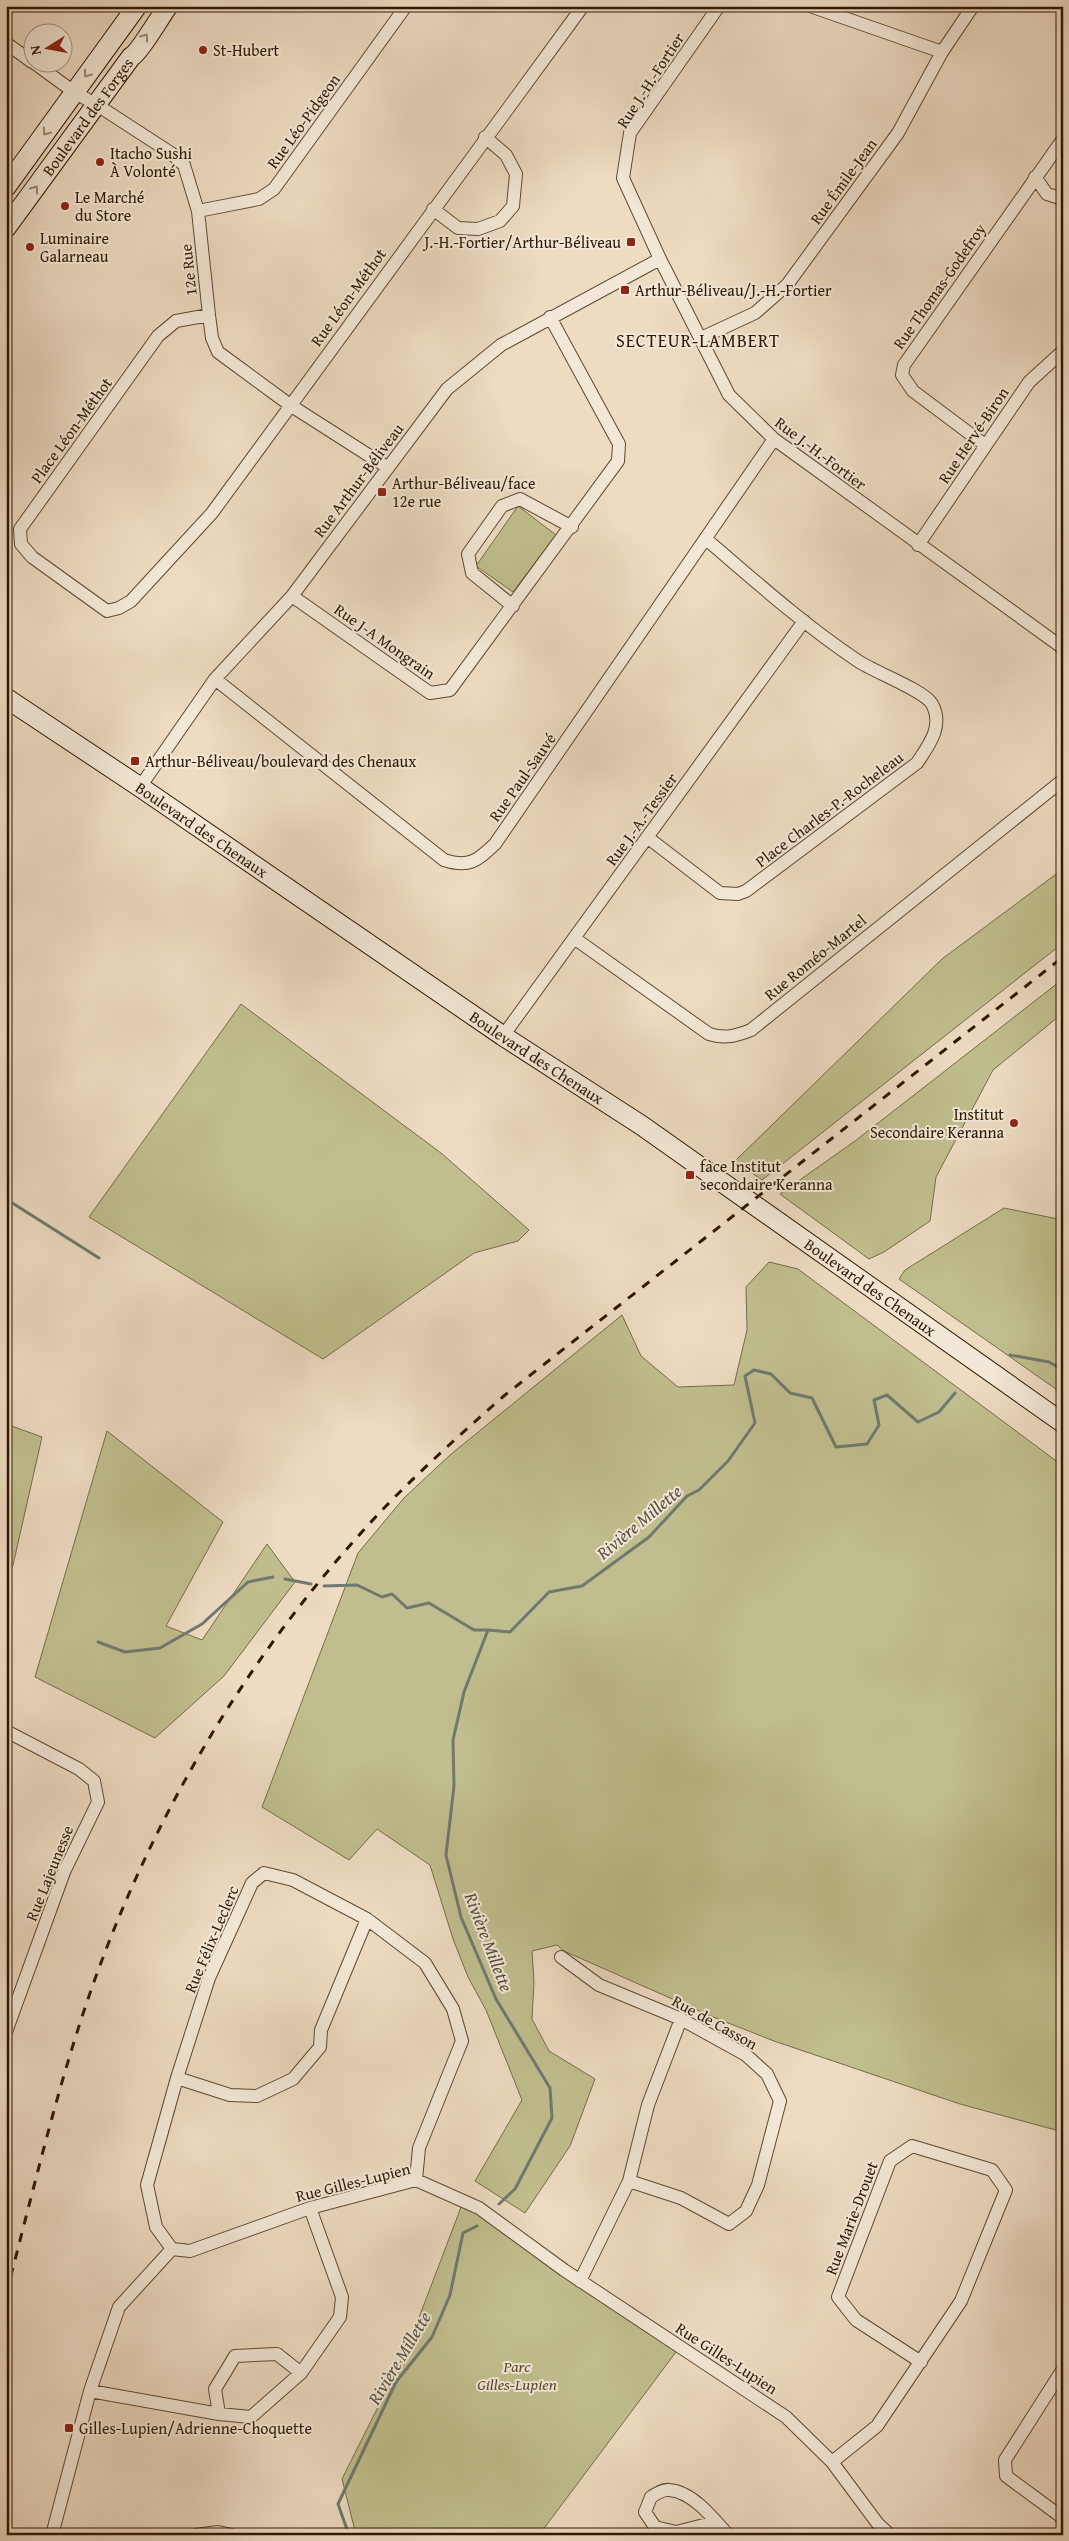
<svg xmlns="http://www.w3.org/2000/svg" width="1069" height="2541" font-family="'Gentium Book Plus',serif">
<rect width="100%" height="100%" fill="#eddbc2"/>
<filter id="stains"><feTurbulence type="fractalNoise" baseFrequency=".004" numOctaves="4"/><feColorMatrix values="0 0 0 0 .2 0 0 0 0 .09 0 0 0 0 .02 0 0 0 .5 -.17"/></filter>
<radialGradient id="worn" r=".72"><stop offset=".6" stop-color="#630" stop-opacity="0"/><stop offset="1" stop-color="#630" stop-opacity=".3"/></radialGradient>
<path fill="#c0be8e" stroke="#776b47" d="M518,506L556,535L513,592L476,566Z
M1063,869V943L762,1180L735,1161L942,959Z
M1063,979V1013L993,1070L936,1177L930,1221L884,1252L869,1259L780,1194L855,1141Z
M241,1004L441,1153L529,1230L518,1241L474,1253L323,1359L89,1217Z
M1004,1208L1063,1220V1394L899,1279L905,1270Z
M769,1262L798,1269L1063,1466V2132L960,2104L774,2041L713,2017L564,1951L557,1945L532,1951L534,1982L532,2019L549,2051L595,2079L570,2146L525,2213L475,2181L522,2100L486,2010L468,1977L453,1939L430,1865L377,1829L349,1860L262,1807L358,1553L404,1498L450,1455L622,1315L641,1356L678,1387L734,1385L747,1330L746,1287Z
M6,1424L42,1437L13,1565L6,1585Z
M107,1431L223,1522L166,1626L202,1640L267,1544L295,1582L224,1676L155,1738L35,1677Z
M463,2202L679,2348L539,2535H356L342,2479L407,2349Z"/>
<g fill="none" stroke-linecap="round" stroke-linejoin="round">
<path stroke="#6f796f" stroke-width="3" d="M6,1199L99,1258
M1010,1355L1049,1362L1063,1370
M285,1579L311,1584
M324,1586L357,1585L382,1597L392,1594L407,1608L429,1603L474,1630H488
M98,1642L125,1652L160,1648L202,1624L248,1582L273,1577
M499,2204L515,2189L552,2118L550,2088L496,1999L461,1917L446,1855L454,1786L453,1740L464,1692L488,1630L510,1632L549,1592L582,1586L649,1537L687,1496L699,1490L728,1461L755,1423L745,1376L754,1370L771,1374L790,1393L812,1398L836,1447L867,1444L879,1425L874,1400L887,1395L918,1422L939,1412L955,1393
M349,2535L338,2504L396,2382L432,2337L450,2295L463,2233L477,2226"/>
<defs>
<path id="street" d="M121,6L131,14
M719,6L630,133L623,178L660,259L729,395L774,439L1063,648
M810,6L942,52
M6,43L32,62
M33,62L74,92L97,105L171,153L184,165L198,211L209,315L212,338L218,352L290,405L387,467
M1035,177L1047,194L1063,199
M433,209L458,228L478,229L500,221L513,206L516,174L506,155L485,137
M198,211L259,199L274,189L406,6
M209,315L176,321L158,336L20,529L21,544L32,557L107,611L119,608L131,601L212,513L583,6
M701,338L755,313L787,285L898,133L942,52L973,6
M985,445L913,391L902,375L904,365L1063,139
M918,545L1029,382L1063,351
M292,596L430,693L450,690L618,461L619,444L550,317
M513,606L472,573L468,554L502,506L520,499L572,527
M215,679L444,860C469,868 477,861 495,844L774,439
M140,787L215,679L292,596L447,389L501,345L660,259
M647,837L720,893L738,894L746,891L917,763C929,745 944,726 932,704C924,690 874,672 858,661C804,625 755,581 706,539
M574,938L709,1034C725,1039 736,1036 751,1030L1063,780
M503,1036L804,621
M6,1731L79,1769L94,1781L98,1802L64,1872L6,2032
M561,1957L599,1985L681,2019L746,2055L767,2074L780,2101L758,2185L746,2211L729,2224L681,2198L629,2181
M177,2078L230,2095L257,2096L293,2079L320,2047L321,2030L367,1919
M172,2249L190,2251L310,2208L416,2180L479,2208L564,2270L786,2417L832,2462L878,2524L890,2535
M172,2249L156,2227L147,2185L177,2078L209,1978L252,1883L264,1873L293,1880L367,1919L425,1963L453,2009L462,2041L419,2148L416,2180
M580,2281L629,2181L648,2105L681,2019
M1063,2369L1005,2460L1006,2476L1063,2518
M90,2391L219,2414L251,2417L301,2373L340,2317L342,2297L310,2208
M219,2414L215,2389L235,2356L277,2354L301,2373
M832,2462L877,2426L961,2301L1006,2190L992,2170L912,2146L890,2161L838,2297L856,2320L921,2362
M716,2522L676,2532L655,2527L645,2512L651,2497C656,2494 663,2489 669,2490C692,2491 714,2519 728,2535
M52,2535L90,2391L119,2307L172,2249
M196,2535L218,2532L232,2535"/>
<g id="secondary">
<path d="M6,187L137,6"/>
<path id="s1" d="M6,228L131,57C139,53 160,17 168,6"/>
<path id="s2" d="M6,698L140,787L503,1036L641,1125L1063,1423"/>
</g>
</defs>
<use href="#street" stroke="#5e4930" stroke-width="14"/>
<use href="#secondary" stroke="#2e1800" stroke-width="21"/>
<use href="#street" stroke="#f3e8d7" stroke-width="12"/>
<use href="#secondary" stroke="#f3e8d7" stroke-width="19"/>
<path stroke="#2e1800" stroke-width="3" stroke-dasharray="9 9" stroke-linecap="butt" d="M6,2294C34,2189 58,2082 95,1979C158,1804 257,1641 386,1506C424,1467 464,1431 505,1395L1063,957"/>
</g>
<defs><path id="oneway-chevron" d="M-2-3.5L2.5 0L-2 3.5" fill="none" stroke-width="1.6" stroke-linecap="round" stroke-linejoin="round" transform="scale(1.25)"/></defs>
<g stroke="#9a8a76">
<use href="#oneway-chevron" transform="translate(145 37) rotate(-54)"/>
<use href="#oneway-chevron" transform="translate(87 74) rotate(126)"/>
<use href="#oneway-chevron" transform="translate(46 132) rotate(126)"/>
<use href="#oneway-chevron" transform="translate(35 189) rotate(-54)"/>
</g>
<g fill="#8f2418" stroke="#f3e8d7" stroke-width="2">
<circle cx="203" cy="50" r="5"/>
<circle cx="100" cy="162" r="5"/>
<circle cx="65" cy="206" r="5"/>
<rect x="626" y="237" width="10" height="10" rx="2.5"/>
<circle cx="30" cy="247" r="5"/>
<rect x="620" y="285" width="10" height="10" rx="2.5"/>
<rect x="377" y="487" width="10" height="10" rx="2.5"/>
<rect x="130" y="756" width="10" height="10" rx="2.5"/>
<circle cx="1014" cy="1123" r="5"/>
<rect x="685" y="1170" width="10" height="10" rx="2.5"/>
<rect x="64" y="2423" width="10" height="10" rx="2.5"/>
</g>
<g text-anchor="middle" dominant-baseline="central" stroke-width="4" stroke-linejoin="round" paint-order="stroke">
<g font-size="16" fill="#2e1800" stroke="#f3e8d7" text-anchor="start">
<text x="213" y="50">St-Hubert</text>
<text x="110" y="153">Itacho Sushi<tspan x="110" dy="18">À Volonté</tspan></text>
<text x="75" y="197">Le Marché<tspan x="75" dy="18">du Store</tspan></text>
<text x="40" y="238">Luminaire<tspan x="40" dy="18">Galarneau</tspan></text>
<text x="621" y="242" text-anchor="end">J.-H.-Fortier/Arthur-Béliveau</text>
<text x="635" y="290">Arthur-Béliveau/J.-H.-Fortier</text>
<text x="392" y="483">Arthur-Béliveau/face<tspan x="392" dy="18">12e rue</tspan></text>
<text x="145" y="761">Arthur-Béliveau/boulevard des Chenaux</text>
<text x="1004" y="1114" text-anchor="end">Institut<tspan x="1004" dy="18">Secondaire Keranna</tspan></text>
<text x="700" y="1166">face Institut<tspan x="700" dy="18">secondaire Keranna</tspan></text>
<text x="79" y="2428">Gilles-Lupien/Adrienne-Choquette</text>
</g>
<g font-size="16" fill="#2e1800" stroke="#f3e8d7">
<text transform="translate(650 80) rotate(-57)">Rue J.-H.-Fortier</text>
<text stroke="none"><textPath href="#s1" startOffset="138">Boulevard des Forges</textPath></text>
<text transform="translate(303 121) rotate(-54)">Rue Léo-Pidgeon</text>
<text transform="translate(843 181) rotate(-54)">Rue Émile-Jean</text>
<text transform="translate(188 270) rotate(-96)">12e Rue</text>
<text transform="translate(939 286) rotate(-55)">Rue Thomas-Godefroy</text>
<text transform="translate(348 297) rotate(-54)">Rue Léon-Méthot</text>
<text transform="translate(71 430) rotate(-54)">Place Léon-Méthot</text>
<text transform="translate(973 435) rotate(-56)">Rue Hervé-Biron</text>
<text transform="translate(821 453) rotate(37)">Rue J.-H.-Fortier</text>
<text transform="translate(358 480) rotate(-53)">Rue Arthur-Béliveau</text>
<text transform="translate(385 641) rotate(35)">Rue J-A Mongrain</text>
<text transform="translate(522 777) rotate(-55)">Rue Paul-Sauvé</text>
<text transform="translate(829 809) rotate(-37)">Place Charles-P.-Rocheleau</text>
<text transform="translate(641 819) rotate(-54)">Rue J.-A.-Tessier</text>
<text stroke="none"><textPath href="#s2" startOffset="236">Boulevard des Chenaux</textPath></text>
<text transform="translate(815 957) rotate(-39)">Rue Roméo-Martel</text>
<text stroke="none"><textPath href="#s2" startOffset="641">Boulevard des Chenaux</textPath></text>
<text stroke="none"><textPath href="#s2" startOffset="1046">Boulevard des Chenaux</textPath></text>
<text transform="translate(49 1873) rotate(-68)">Rue Lajeunesse</text>
<text transform="translate(211 1939) rotate(-67)">Rue Félix-Leclerc</text>
<text transform="translate(715 2022) rotate(29)">Rue de Casson</text>
<text transform="translate(353 2182) rotate(-14)">Rue Gilles-Lupien</text>
<text transform="translate(851 2218) rotate(-69)">Rue Marie-Drouet</text>
<text transform="translate(727 2358) rotate(33)">Rue Gilles-Lupien</text>
</g>
<g font-size="16" font-style="italic" fill="#5a4a2b" stroke="#f3e8d7">
<text x="517" y="2366">Parc<tspan x="517" dy="18">Gilles-Lupien</tspan></text>
</g>
<g font-size="18" letter-spacing="1" fill="#2e1800" stroke="#f3e8d7">
<text x="698" y="340">SECTEUR-LAMBERT</text>
</g>
<g font-size="18" font-style="italic" fill="#545141" stroke="#f3e8d7">
<text transform="translate(639 1522) rotate(-40)">Rivière Millette</text>
<text transform="translate(489 1942) rotate(69)">Rivière Millette</text>
<text transform="translate(399 2358) rotate(-59)">Rivière Millette</text>
</g>
</g>
<rect width="1069" height="2541" fill="none" stroke="#eddbc2" stroke-width="25"/>
<rect x="8" y="8" width="1054" height="2526" fill="none" stroke="#2e1800" stroke-width="2.5"/>
<rect x="12" y="12" width="1044" height="2516" fill="none" stroke="#2e1800"/>
<g transform="translate(48 48) rotate(259)"><circle r="24" fill="#f3e8d7" stroke="#a49581"/>
<path d="M0-4L9 19L0 12L-9 19Z" fill="#8f2418"/>
<text y="-8" font-size="14" font-weight="bold" text-anchor="middle" fill="#2e1800">N</text>
</g>
<rect width="100%" height="100%" filter="url(#stains)"/>
<rect width="100%" height="100%" fill="url(#worn)"/>
</svg>
